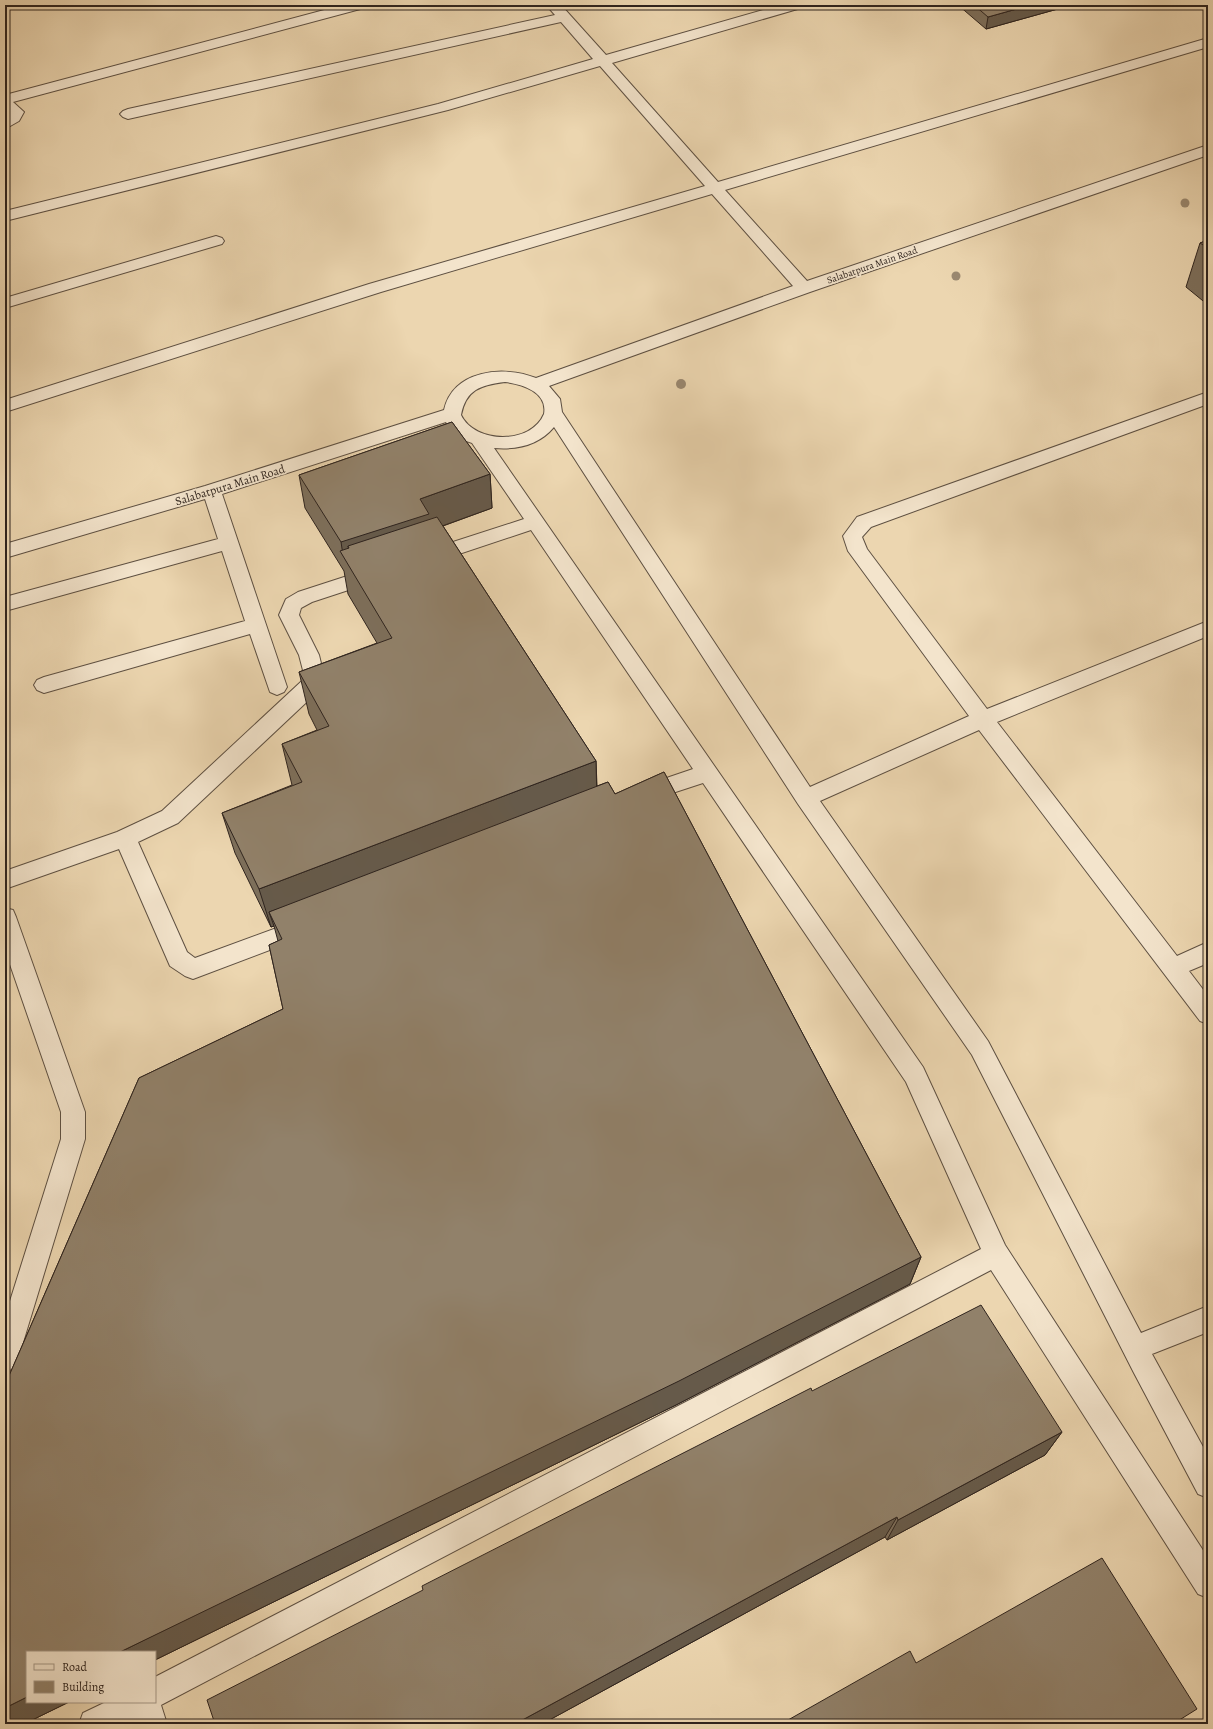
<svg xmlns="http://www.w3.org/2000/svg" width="1213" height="1729" font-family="Alegreya,serif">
<rect width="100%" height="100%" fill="#ecd6b0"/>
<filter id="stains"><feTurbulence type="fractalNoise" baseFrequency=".005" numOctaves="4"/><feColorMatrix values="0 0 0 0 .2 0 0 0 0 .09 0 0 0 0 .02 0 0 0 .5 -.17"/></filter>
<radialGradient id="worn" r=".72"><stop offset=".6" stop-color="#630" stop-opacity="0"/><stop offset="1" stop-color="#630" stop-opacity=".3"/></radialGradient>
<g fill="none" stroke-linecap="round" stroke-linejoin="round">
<defs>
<path id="minor" d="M343,5H366L364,8L13,102L24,112L19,121L5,129V117L8,113L5,111V95Z
M549,5H561L606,55L781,5H803L801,8L612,63L718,182L1208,38V47L725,190L807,281L1208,145V155L810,292L549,386L560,399L562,412L810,787L969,716L848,551L843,536L857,517L1208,392V404L871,527L862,537L867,549L987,709L1208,621V636L997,722L1177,956L1208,942V963L1189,971L1208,996V1024L1200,1021L979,730L820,801L988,1041L1141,1333L1208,1306V1332L1152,1354L1208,1456V1498L1198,1494L1134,1373L972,1055L798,804L554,427C539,445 517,450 494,448L923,1067L1005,1245L1208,1558V1598L1198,1594L991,1270L161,1705L167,1724H137L135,1719L126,1724H79L83,1713L106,1702H155V1677L981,1249L906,1082L703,783L642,803L634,801L631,795L634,789L693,769L531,530L429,564L422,562L419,557L422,552L524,519L472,443C460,439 451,433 446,422L222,494L287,687L284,692L277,695L270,692L250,634L44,693L37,690L34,685L37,680L44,677L245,621L222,551L5,611V597L218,539L205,499L5,558V544L205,486L444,410C453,370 503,365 536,378L793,286L712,194L381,292L5,412V400L369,284L705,186L600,66L448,110L5,221V211L438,104L593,59L561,22L128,119L123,117L120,114L123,111L128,109L555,15L548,7ZM505,382C522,384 548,392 544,414C531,445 475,444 461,415C466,390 480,385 505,382Z
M216,236L222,238L224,241L222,244L5,308V298Z
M375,567L382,569L385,574L382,579L312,602L301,608L299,615L319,655L325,680L312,697L178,823L138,842L187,952L195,958L304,918L312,920L315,927L312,934L193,979L185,976L170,966L119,849L5,889V871L117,832L162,811L305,678L299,655L279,615L286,599L298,592Z
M5,908L13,910L16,917L85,1112V1139L18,1359L14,1368L5,1372V1317L61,1139V1112L5,950Z"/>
</defs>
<use href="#minor" stroke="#5e5042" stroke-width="2"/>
<use href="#minor" fill="#f3e4cc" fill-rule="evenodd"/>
</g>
<g fill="#9a8870">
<circle cx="1185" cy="203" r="4.5"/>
<circle cx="956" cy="276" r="4.5"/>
<circle cx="681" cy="384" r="5"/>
</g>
<path fill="#7d6f5b" stroke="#2f241e" d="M958,5H1072L986,29Z
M1208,240V305L1186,287L1200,243Z
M452,422L490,474L492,508L443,526L596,761L597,786L608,782L615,794L664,772L921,1257L910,1284L676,1405L155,1660V1652H27V1702H69L24,1724H5V1385L139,1078L283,1009L269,945L278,941L274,926L271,927L235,853L222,813L292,785L282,744L317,730L309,714L299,672L377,643L348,594L344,571L305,508L299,475Z
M1062,1432L1045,1455L887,1540L885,1537L542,1724H215Z"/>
<path fill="#665a4a" stroke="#2f241e" d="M1031,5H1072L986,29L988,17Z
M490,474L492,508L431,530L349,548L348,546L352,570L343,555L341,542L420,499Z
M596,761L597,802L269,912L274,926L271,927L259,889Z
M921,1257L910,1284L676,1405L155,1660V1652H120Z
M1062,1432L1045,1455L887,1540L898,1520Z
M897,1517L885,1537L542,1724H515Z
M27,1697V1702H69L24,1724H5V1708Z"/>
<path fill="#91816a" stroke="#2f241e" d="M974,5H1031L988,17Z
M1208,240V248L1200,243Z
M452,422L490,474L420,499L429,514L341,542L299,475Z
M437,517L596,761L259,889L222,813L302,782L282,744L329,726L299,672L392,638L340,551L349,548L348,546Z
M664,772L921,1257L679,1381L120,1652H27V1697L5,1708V1385L139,1078L283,1009L269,945L282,939L269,912L608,782L615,794Z
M981,1305L1062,1432L898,1520L897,1517L515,1724H215L207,1700L423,1590L422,1586L642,1474L811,1388L812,1391Z
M1102,1558L1197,1709L1173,1724H781L910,1651L916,1663Z"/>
<g text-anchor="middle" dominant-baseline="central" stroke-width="3.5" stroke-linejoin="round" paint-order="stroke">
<g font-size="10" fill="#2f241e" stroke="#f3e4cc">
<text transform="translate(872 265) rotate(-19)">Salabatpura Main Road</text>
</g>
<g font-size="12" fill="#2f241e" stroke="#f3e4cc">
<text transform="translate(230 485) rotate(-17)">Salabatpura Main Road</text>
</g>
</g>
<rect width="1213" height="1729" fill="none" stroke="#ecd6b0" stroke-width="20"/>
<rect x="6" y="6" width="1201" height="1717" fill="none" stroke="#2f241e" stroke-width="2"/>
<rect x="10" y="10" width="1193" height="1709" fill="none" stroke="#2f241e"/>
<rect x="26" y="1651" width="130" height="52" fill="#f3e4cc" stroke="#a59786"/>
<rect x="34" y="1664" width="20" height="6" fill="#f3e4cc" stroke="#a59786"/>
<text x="62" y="1671" font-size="12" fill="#2f241e">Road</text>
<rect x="34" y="1681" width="20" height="12" fill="#91816a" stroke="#a59786"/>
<text x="62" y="1691" font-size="12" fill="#2f241e">Building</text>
<rect width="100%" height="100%" filter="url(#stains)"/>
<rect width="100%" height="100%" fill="url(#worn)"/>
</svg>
